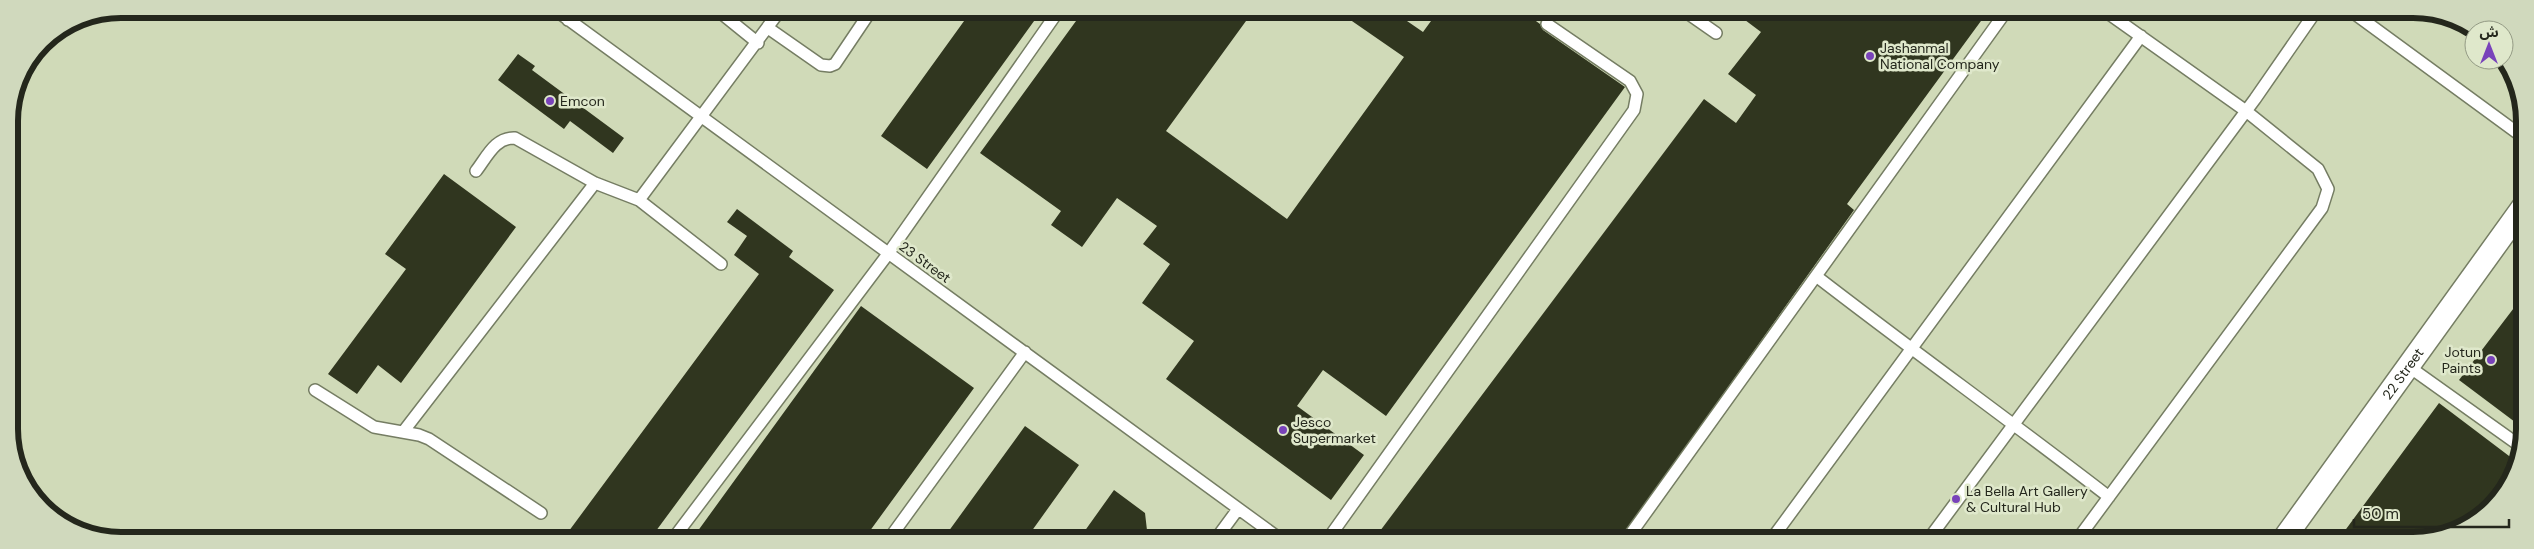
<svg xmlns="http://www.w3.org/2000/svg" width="2534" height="549" font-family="'DM Sans','Noto Sans Arabic',sans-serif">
<rect width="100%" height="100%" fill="#dfe8cb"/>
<path fill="#d0dab8" d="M120,9L2435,11L2474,31V60H2502L2523,98V450L2487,512L2421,540L99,538L42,508L11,451L9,113L20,71L42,41L78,17Z"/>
<path fill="#30361f" d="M972,10H1042L927,169L881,136Z
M1084,10H1254L1166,131L1287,219L1404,57L1336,10H1391L1423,32L1439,10H1521L1540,24L1543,30L1625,87L1386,416L1323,370L1297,406L1364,455L1331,500L1166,379L1194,341L1142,303L1170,264L1143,244L1157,226L1117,198L1082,247L1051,225L1061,211L980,153Z
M1752,10H1989L1847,204L1854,210L1620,539H1374L1704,99L1736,123L1756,95L1728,74L1761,32L1745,20Z
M518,54L535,66L532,70L624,138L613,153L570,121L564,129L498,80Z
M444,174L516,227L401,383L378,365L357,394L328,374L406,269L385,254Z
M737,209L793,251L789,257L834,290L650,539H563L759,274L734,255L747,236L727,222Z
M2523,296V428L2459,380Z
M861,306L974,388L864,539H692Z
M2439,403L2517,462L2487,512L2421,540H2338Z
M1025,426L1079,465L1026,539H943Z
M1114,490L1145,513L1148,539H1079Z"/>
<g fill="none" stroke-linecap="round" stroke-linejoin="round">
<defs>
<path id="service" d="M554,9L1280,539
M716,9L758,43
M1683,10L1716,33
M2351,11L2523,137
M568,20L576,9
M768,28L821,65L830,66L835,64L872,9
M476,171C487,157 495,137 515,138L595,183L639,200L721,264
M639,200L781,9
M1816,276C1913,351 2012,422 2109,497
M2408,366L2523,448
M315,390L374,427L419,435L429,439L541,513
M403,432L595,183
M673,539L888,254L1059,10
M889,539L1025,352
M1216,539L1238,509
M1328,539L1634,110L1637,94L1630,81L1547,24
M1627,539L2007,10
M1771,540L2141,36
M1928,540L2255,99L2316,11
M2077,540L2322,208L2328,189L2318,169L2246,111L2105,11"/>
<g id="minor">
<path id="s1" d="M2283,540L2523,207"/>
</g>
</defs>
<use href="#service" stroke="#757d63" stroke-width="14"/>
<use href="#minor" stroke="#757d63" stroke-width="25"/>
<use href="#service" stroke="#fff" stroke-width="11"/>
<use href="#minor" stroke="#fff" stroke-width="22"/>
</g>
<g fill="#7943ba" stroke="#dfe8cb" stroke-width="2">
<circle cx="1870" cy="56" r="5"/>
<circle cx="550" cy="101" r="5"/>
<circle cx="2491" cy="360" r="5"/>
<circle cx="1283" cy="430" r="5"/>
<circle cx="1956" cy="499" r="5"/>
</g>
<g text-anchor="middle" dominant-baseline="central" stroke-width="5" stroke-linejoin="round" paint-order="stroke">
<g font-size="14" fill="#24271c" stroke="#dfe8cb" text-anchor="start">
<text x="1880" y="48">Jashanmal<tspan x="1880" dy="16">National Company</tspan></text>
<text x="560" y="101">Emcon</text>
<text x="2481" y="352" text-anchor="end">Jotun<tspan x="2481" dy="16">Paints</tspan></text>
<text x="1293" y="422">Jesco<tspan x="1293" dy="16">Supermarket</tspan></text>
<text x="1966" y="491">La Bella Art Gallery<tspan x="1966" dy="16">&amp; Cultural Hub</tspan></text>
</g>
<g font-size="14" fill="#24271c" stroke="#dfe8cb">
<text transform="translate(925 262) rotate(36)">23 Street</text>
<text stroke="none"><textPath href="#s1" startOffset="205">22 Street</textPath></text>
</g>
</g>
<path d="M0 0H2534V549H0ZM121 18H2413A103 103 0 0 1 2516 121V429A103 103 0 0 1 2413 532H121A103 103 0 0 1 18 429V121A103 103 0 0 1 121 18Z" fill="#d0d9bd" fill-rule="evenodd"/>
<path fill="none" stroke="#24271c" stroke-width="6" d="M121 18H2413A103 103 0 0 1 2516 121V429A103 103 0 0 1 2413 532H121A103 103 0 0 1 18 429V121A103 103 0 0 1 121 18Z"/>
<g transform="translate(2489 45)"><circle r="24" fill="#dfe8cb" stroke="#949b85"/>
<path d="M0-4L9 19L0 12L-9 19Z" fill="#7943ba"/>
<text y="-8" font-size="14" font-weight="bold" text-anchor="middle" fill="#24271c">ش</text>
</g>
<path d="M2354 519v8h155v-8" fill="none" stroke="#24271c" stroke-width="2.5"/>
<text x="2362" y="519" font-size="15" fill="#24271c" stroke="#dfe8cb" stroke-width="4" paint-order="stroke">50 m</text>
</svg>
